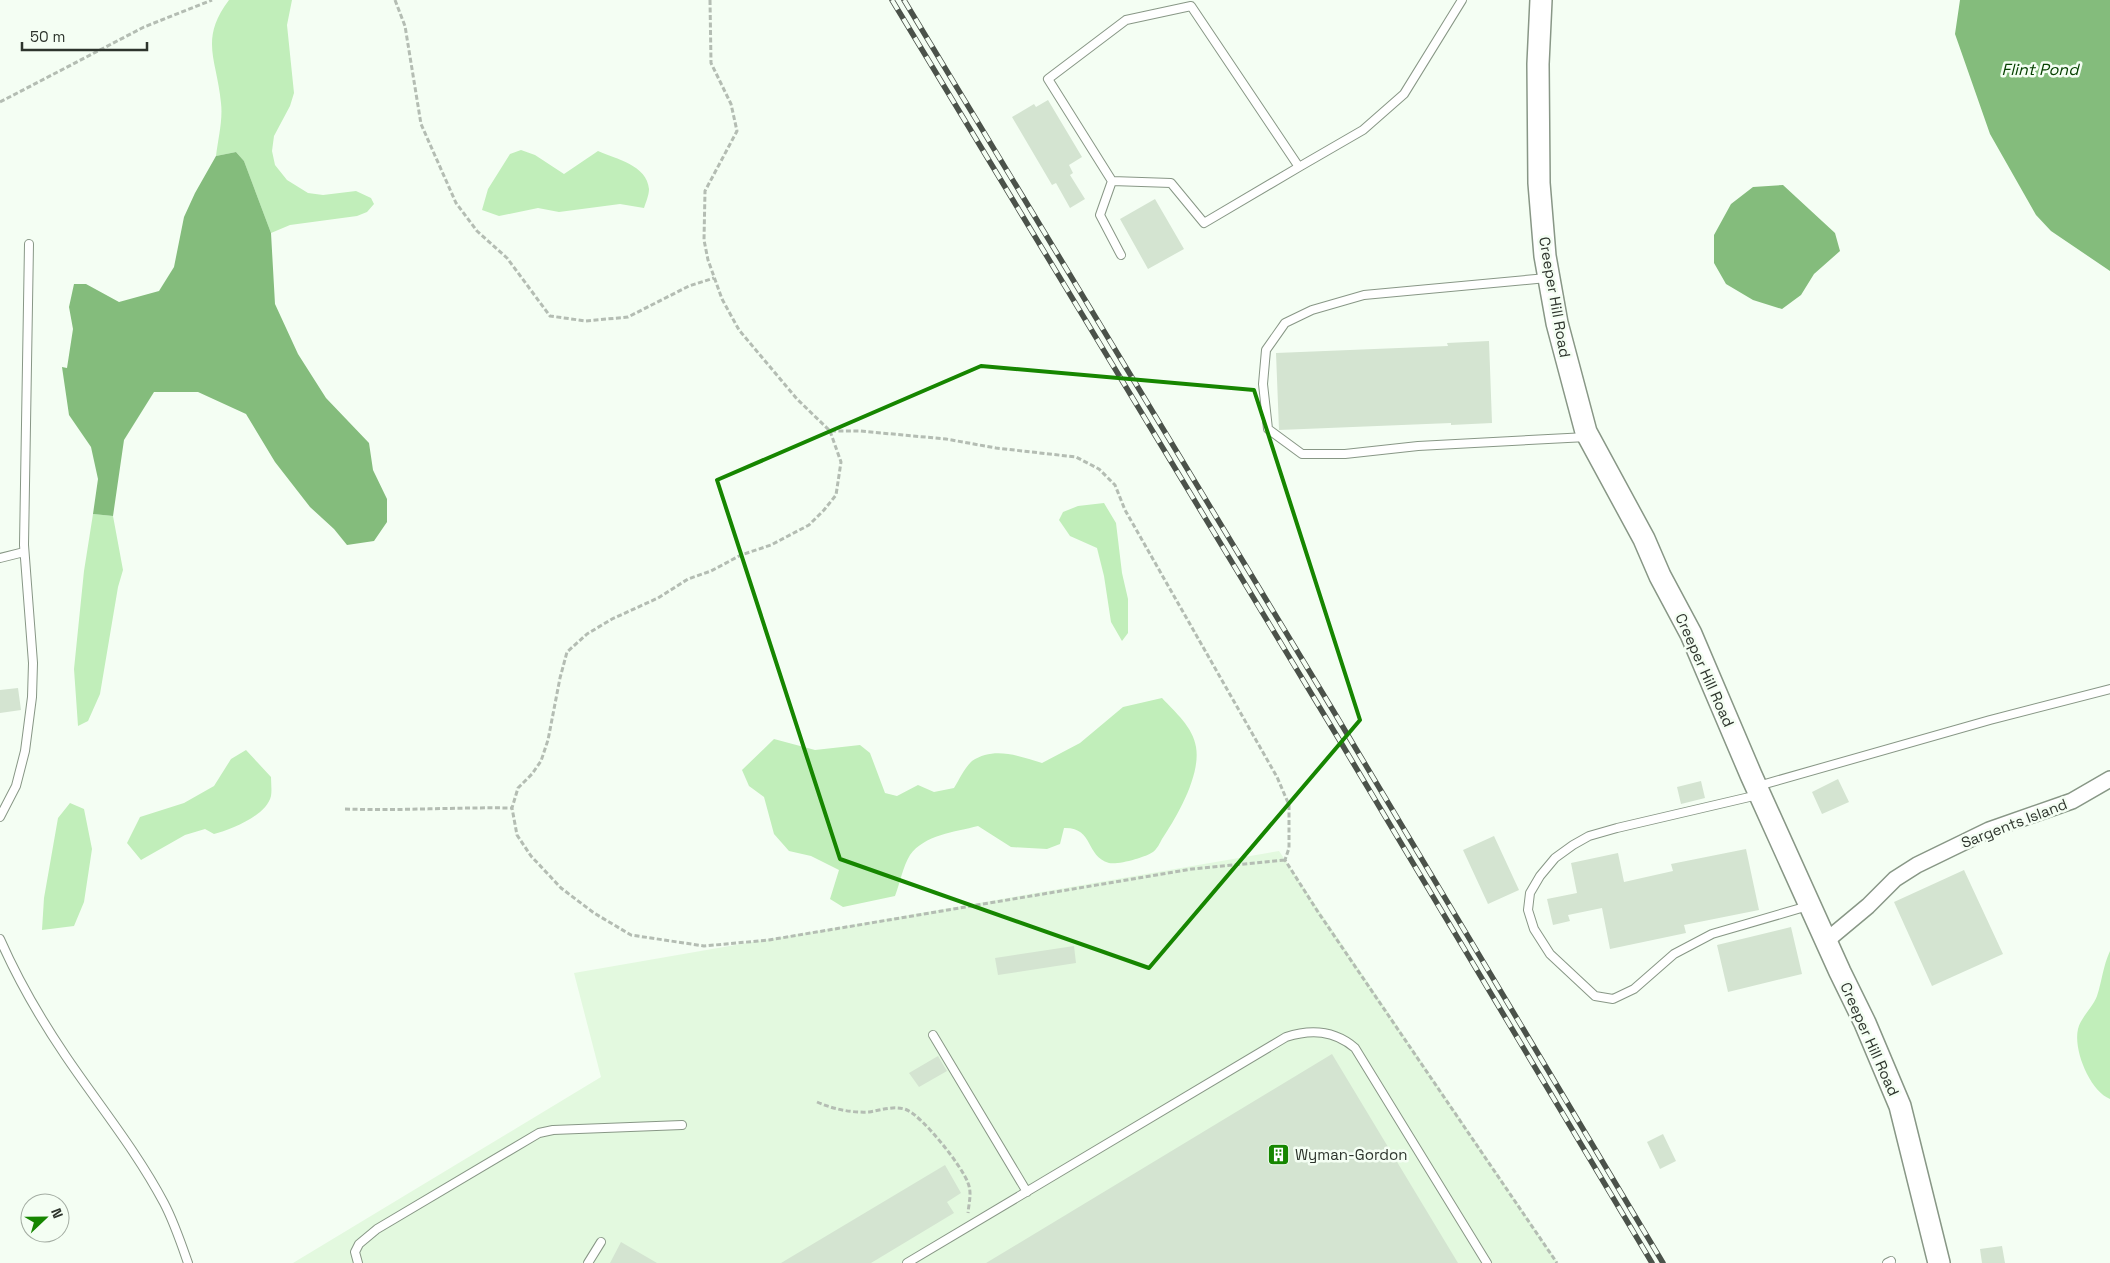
<svg xmlns="http://www.w3.org/2000/svg" width="2110" height="1263" font-family="'Space Grotesk',sans-serif">
<rect width="100%" height="100%" fill="#f4fef3"/>
<path fill="#e3f9df" d="M1279,851L1558,1263H293L601,1077L574,973Z"/>
<path fill="#c1eeba" d="M229,0H292L287,25L294,93L290,106L274,136L272,151L275,165L287,180L308,193L323,195L356,191L371,198L374,204L367,212L357,216L290,225L271,233L244,161L236,152L216,156C218,139 223,120 221,103C217,59 199,40 229,0Z
M521,150L535,155L564,174L598,151C616,159 647,165 649,189C649,195 646,202 644,208L620,204L559,212L538,208L499,216L482,210L488,189L510,154Z
M1104,503L1116,523L1122,573L1128,599V633L1122,641L1111,622L1104,576L1097,548L1070,536L1059,520L1063,512L1078,506Z
M93,514L113,516L123,570L118,587L100,694L88,721L78,726L74,669L84,571Z
M1162,698C1175,712 1193,727 1196,747C1201,775 1177,817 1162,839C1160,843 1157,849 1153,852C1146,857 1119,865 1109,863C1085,856 1094,827 1064,828L1060,844L1047,849L1011,847L978,826C955,832 924,835 910,855C903,866 900,883 895,896L843,907L830,899L839,870L811,856L789,851L774,834L764,797L749,786L742,770L774,739L815,750L860,745L870,753L885,793L897,796L918,785L934,792L954,788C959,780 965,767 972,761C994,746 1019,756 1042,763L1080,743L1123,707Z
M246,750L271,777C271,783 272,790 271,796C267,815 231,830 214,834L205,829L185,835L141,860L127,843L140,817L184,803L214,786L231,759Z
M70,803L84,809L92,849L84,902L74,926L42,930L44,898L58,818Z
M2110,951V1099C2090,1091 2073,1050 2078,1029C2081,1017 2093,1007 2097,996C2102,981 2103,966 2110,951Z"/>
<path fill="#84bc7c" d="M1960,0H2110V271L2051,231L2036,215L1990,134L1955,34Z
M236,152L244,161L271,233L275,304L298,354L326,398L369,443L373,470L387,499V522L374,541L347,545L334,529L310,507L275,462L246,414L198,392H154L124,440L113,516L93,514L98,479L91,447L69,415L62,367L67,368L73,329L69,307L74,284H86L119,302L159,291L174,267L184,217L195,193L216,156Z
M1783,185L1835,233L1840,251L1814,274L1801,295L1782,309L1753,300L1726,284L1714,263V235L1731,204L1753,187Z"/>
<path fill="#d4e4d1" d="M1048,100L1082,157L1069,165L1073,173L1070,175L1085,199L1070,208L1056,183L1052,185L1012,117L1034,104L1036,107Z
M1155,199L1184,249L1148,269L1120,219Z
M1489,341L1492,423L1451,425V423L1279,430L1276,353L1448,346L1447,343Z
M18,688L21,710L0,713V690Z
M1838,779L1849,802L1822,814L1812,792Z
M1701,781L1705,798L1681,804L1677,787Z
M1494,836L1519,890L1488,904L1463,850Z
M1746,849L1759,910L1684,925L1686,933L1610,949L1602,908L1568,915L1570,921L1553,925L1547,899L1577,893L1571,863L1618,853L1624,882L1673,871L1671,864Z
M1964,870L2003,954L1932,986L1894,902Z
M1791,927L1802,974L1728,992L1717,945Z
M1074,946L1076,963L998,975L995,958Z
M1332,1054L1458,1263H986Z
M938,1056L947,1071L919,1087L909,1073Z
M1663,1134L1676,1161L1660,1169L1647,1142Z
M945,1165L961,1193L947,1202L954,1213L871,1263H781Z
M621,1242L657,1263H610Z
M2002,1246L2005,1263H1982L1980,1249Z"/>
<g fill="none" stroke-linecap="round" stroke-linejoin="round">
<defs>
<path id="lane" d="M1112,181L1171,183L1204,223L1299,167
M1121,255L1100,215L1112,181L1048,79L1126,20L1191,6L1299,167L1363,130L1404,94L1462,0
M1547,278L1364,295L1312,310L1285,323L1266,350L1263,384L1268,429L1302,454H1345L1418,446L1587,437
M0,558L24,552
M1758,786L1990,720L2110,689
M1758,795L1617,828L1589,836L1573,845L1555,858L1540,876L1530,893L1528,910L1534,929L1550,954L1595,996L1613,999L1634,989L1674,954L1712,934L1808,906
M0,817L16,786L25,751L32,697L33,663L24,545L29,244
M0,939C18,980 40,1018 65,1055C98,1104 136,1150 164,1203C174,1222 181,1243 188,1263
M933,1035L1027,1192
M358,1263L355,1252L359,1244L377,1229L539,1133L553,1130L682,1125
M588,1263L601,1242
M907,1263L1286,1037C1311,1029 1334,1030 1355,1048L1487,1263
M1887,1263L1891,1261"/>
<path id="street" d="M1826,941L1868,906L1895,879L1917,865L1989,830L2072,801L2110,779"/>
<path id="secondary" d="M1541,0L1538,64L1539,183L1545,256L1557,323L1586,432L1644,539L1660,576L1691,634L1751,775L1840,972L1865,1023L1900,1106L1939,1263"/>
</defs>
<use href="#lane" stroke="#889786" stroke-width="10"/>
<use href="#street" stroke="#889786" stroke-width="18"/>
<use href="#secondary" stroke="#889786" stroke-width="24"/>
<path stroke="#b4bdb3" stroke-width="3" stroke-dasharray="5 2.5" stroke-linecap="butt" d="M395,0L405,26L421,124L456,203L477,231L507,258L550,316L586,321L628,317L689,286L714,278
M710,0L711,63L731,104L737,131L705,191L704,240L708,260L722,299L739,330L797,399L830,431H860L946,439L996,448L1076,457L1099,469L1115,485L1125,510L1277,777L1289,805V848L1285,860L1318,912L1557,1263
M0,102L144,27L212,0
M830,431L841,462L836,495L824,510L809,525L771,545L741,555L711,571L688,579L658,598L612,619L587,634L567,652L560,678L548,740L541,761L532,774L518,788L512,808L517,835L531,856L561,888L594,913L631,935L704,946L769,940L1192,869L1285,860
M345,809C401,811 456,807 512,808
M817,1102C833,1109 851,1113 869,1112C882,1110 895,1105 907,1110C923,1117 962,1166 968,1183C972,1193 969,1202 968,1213"/>
<use href="#lane" stroke="#fff" stroke-width="8"/>
<use href="#street" stroke="#fff" stroke-width="15"/>
<use href="#secondary" stroke="#fff" stroke-width="21"/>
<defs>
<path id="rail" d="M892,0L1340,741L1652,1263
M904,0L1331,707L1663,1263"/>
</defs>
<use href="#rail" stroke="#4b524a" stroke-width="5.5"/>
<use href="#rail" stroke="#f4fef3" stroke-width="4" stroke-dasharray="11" stroke-linecap="butt"/>
</g>
<path fill="none" stroke="#168600" stroke-width="4" stroke-linejoin="round" d="M981,366L1254,390L1360,720L1149,968L840,859L717,480Z"/>
<defs>
<symbol id="building-square" viewBox="-11 -11 22 22"><rect x="-9" y="-9" width="18" height="18" rx="4" fill="#168600" stroke="#f4fef3"/><path d="M-4-6H4V6H1V3H-1V6H-4ZM-2.5-4.3h1.7v1.8h-1.7ZM.8-4.3h1.7v1.8H.8ZM-2.5-1h1.7V.8h-1.7ZM.8-1h1.7V.8H.8Z" fill="#fff"/></symbol>
</defs>
<g fill-rule="evenodd">
<use href="#building-square" x="1266" y="1142" width="25" height="25"/>
</g>
<g text-anchor="middle" dominant-baseline="central" stroke-width="5" stroke-linejoin="round" paint-order="stroke">
<g font-size="15" fill="#2d342c" stroke="#f4fef3">
<text transform="translate(1555 297) rotate(80)">Creeper Hill Road</text>
<text transform="translate(1705 670) rotate(66)">Creeper Hill Road</text>
<text transform="translate(2014 823) rotate(-21)">Sargents Island</text>
<text transform="translate(1870 1039) rotate(66)">Creeper Hill Road</text>
</g>
<g font-size="15" fill="#2d342c" stroke="#f4fef3" text-anchor="start">
<text x="1295" y="1154">Wyman-Gordon</text>
</g>
<g font-size="16" font-style="italic" fill="#064100" stroke="#f4fef3">
<text x="2040" y="69">Flint Pond</text>
</g>
</g>
<g transform="translate(45 1218) rotate(68)"><circle r="24" fill="#f4fef3" stroke="#a4ada3"/>
<path d="M0-4L9 19L0 12L-9 19Z" fill="#168600"/>
<text y="-8" font-size="14" font-weight="bold" text-anchor="middle" fill="#2d342c">N</text>
</g>
<path d="M22 42v8h125v-8" fill="none" stroke="#2d342c" stroke-width="2.5"/>
<text x="30" y="42" font-size="15" fill="#2d342c" stroke="#f4fef3" stroke-width="4" paint-order="stroke">50 m</text>
</svg>
